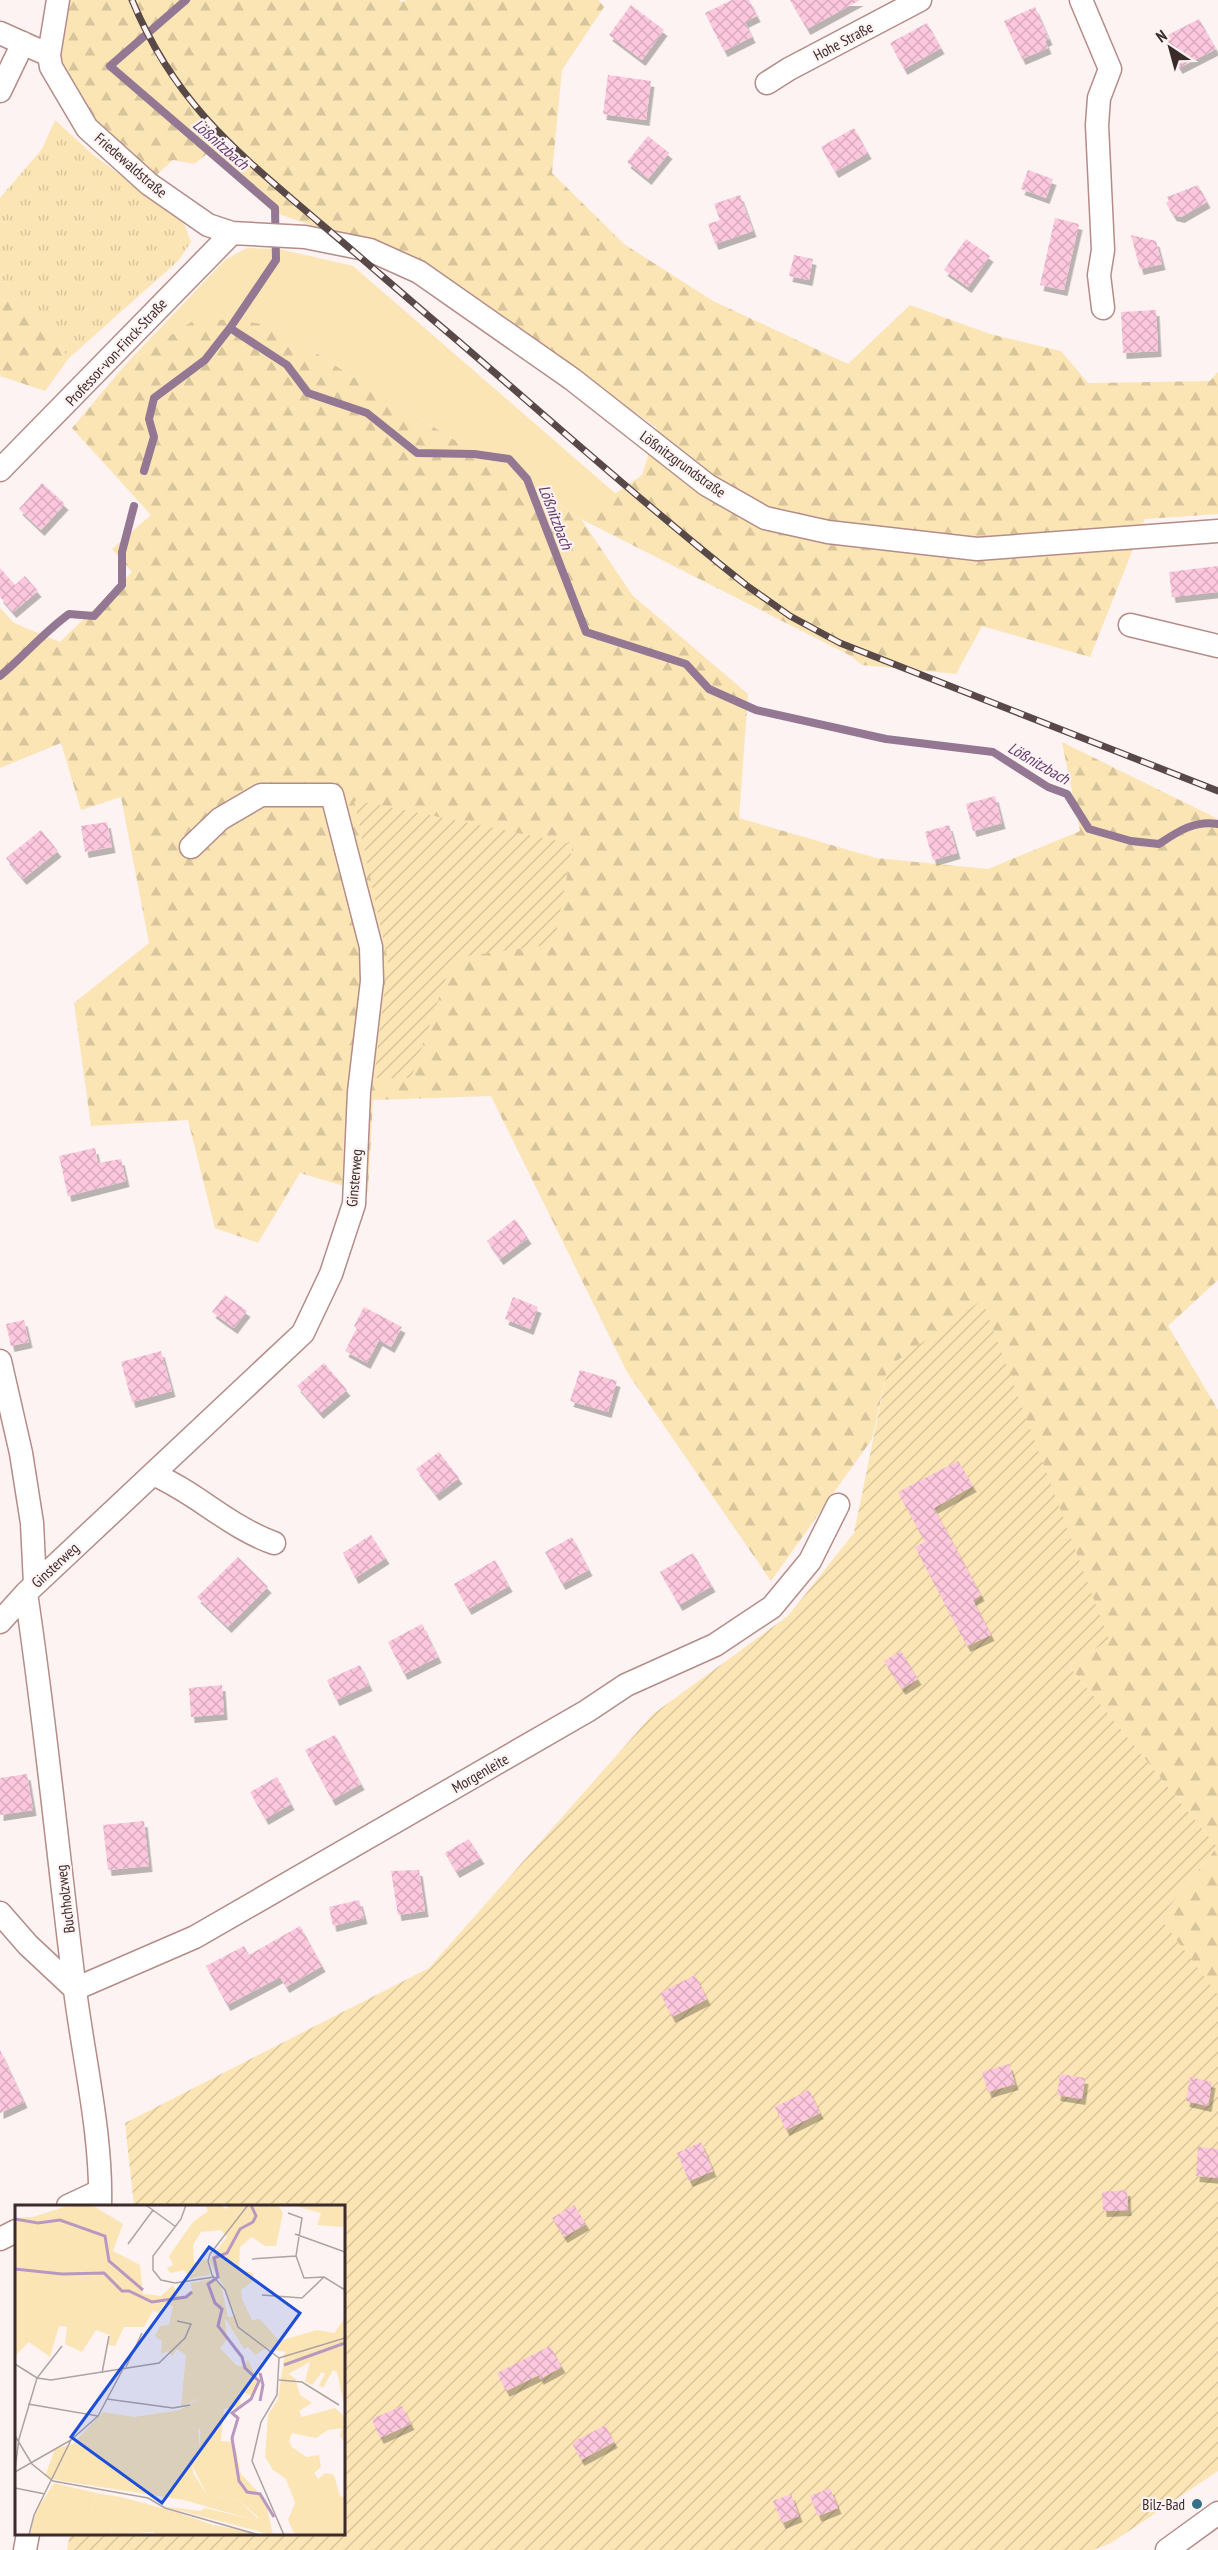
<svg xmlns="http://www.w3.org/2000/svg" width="1218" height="2550" font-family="'PT Sans Narrow',sans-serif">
<defs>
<pattern id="forest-firs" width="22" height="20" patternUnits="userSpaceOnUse" patternTransform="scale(1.5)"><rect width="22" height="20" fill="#fce5b5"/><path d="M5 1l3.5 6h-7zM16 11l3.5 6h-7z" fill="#d9c59c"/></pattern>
<pattern id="park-tufts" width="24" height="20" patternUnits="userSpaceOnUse" patternTransform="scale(1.5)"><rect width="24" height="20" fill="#fce5b5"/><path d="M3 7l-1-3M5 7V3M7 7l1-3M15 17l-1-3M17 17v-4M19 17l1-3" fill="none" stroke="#d9c59c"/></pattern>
<pattern id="garden-furrows" width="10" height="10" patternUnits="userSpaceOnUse" patternTransform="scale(1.5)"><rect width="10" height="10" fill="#fce5b5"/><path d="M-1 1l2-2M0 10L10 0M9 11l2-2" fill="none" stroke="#d9c59c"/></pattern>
<pattern id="building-cross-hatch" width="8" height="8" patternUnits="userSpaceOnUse" patternTransform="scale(1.5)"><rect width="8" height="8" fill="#fdc7de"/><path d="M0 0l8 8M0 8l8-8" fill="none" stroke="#daabbf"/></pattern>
<filter id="shadow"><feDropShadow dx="3.5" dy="6" stdDeviation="0" flood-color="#0004"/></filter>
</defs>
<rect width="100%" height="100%" fill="#fcf3f2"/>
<path fill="#fce5b5" d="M247,248L279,249L353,266L616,494L580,518L339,368L277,327L191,322L126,364L225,260Z"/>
<path fill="url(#forest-firs)" d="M68,0H400L401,2L407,0H598L604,7L562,70L552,173L624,244L713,301L848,364L910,305L990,334L1061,351L1088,383L1210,381L1218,372V514L1145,519L1090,657L982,626L956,674L862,665L851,656L581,519L633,596L748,694L739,818L876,858L988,869L1080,831L1062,742L1218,819V1280L1168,1326L1218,1410V2000L1160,1918L1217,1847L1069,1666L1109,1640L888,1367L872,1439L771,1581L627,1372L491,1096L373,1100L368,1193L300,1173L258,1243L215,1228L188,1120L91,1126L74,1003L149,943L121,797L81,810L61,743L0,768V608L14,623L60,642L132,572L112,549L151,515L72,428L126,364L191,322L233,319L277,327L339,368L580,518L642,475L657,428L444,279L348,238L273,212L207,154L194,164L173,160L153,178L89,119L60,74L59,39Z
M0,276L69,358L45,391L0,376Z"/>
<path fill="url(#park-tufts)" d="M55,120L92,154L183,221L191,242L178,261L69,358L0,276V198L42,149Z"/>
<path fill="url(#garden-furrows)" d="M354,800L573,844L554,944L453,958L411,1078H374L388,961Z
M982,1300L1109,1640L1069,1666L1217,1847L1160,1918L1218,1995V2471L1111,2543L1093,2550H67L70,2534H344V2206H134L125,2123L429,1968L653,1714L788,1616L854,1533L888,1367Z"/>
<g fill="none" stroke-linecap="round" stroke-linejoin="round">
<path stroke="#937793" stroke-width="8" d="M186,0L110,66L275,208L276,260L230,328L287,365L308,393L367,413L417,453L474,454L509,459L527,479L586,632L686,664L709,689L756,710L886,739L993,752L1048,787L1067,794L1089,829L1131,841L1159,844C1177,832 1194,820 1218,824
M144,471L154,437L149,419L154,398L205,360L230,328
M0,676C24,656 44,632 69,614L94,616L122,585V552L134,506"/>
</g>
<path fill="url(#building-cross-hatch)" filter="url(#shadow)" d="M732,0H749L757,16L745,22L752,37L724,51L705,13Z
M790,0H860L807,29Z
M631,5L664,30L642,60L609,35Z
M1035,7L1049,39L1045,41L1048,48L1022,59L1004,21Z
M1199,19L1216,49L1179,68L1162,38Z
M927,23L941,48L904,69L890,43Z
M608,75L651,81L646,120L603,114Z
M854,128L868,153L835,172L821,147Z
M648,136L669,153L648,179L627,162Z
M1028,170L1053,179L1046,198L1021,189Z
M1198,185L1207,202L1181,217L1173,215L1166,203L1169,201L1167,197Z
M740,195L753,231L715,244L708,224L720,220L714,204Z
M1055,218L1079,224L1064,290L1040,285Z
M1131,235L1156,241L1162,264L1140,269Z
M966,239L990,256L968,287L944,270Z
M794,255L813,259L809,280L789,276Z
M1156,310L1158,351L1123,353L1121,312Z
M42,483L65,504L41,530L19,509Z
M1218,566V592L1172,597L1169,572Z
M0,568L15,585L25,576L38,591L13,612L0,597Z
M995,796L1002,823L973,831L966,804Z
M107,822L112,847L85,852L81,826Z
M949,825L957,853L933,860L925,832Z
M41,830L58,851L23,879L6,858Z
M95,1148L98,1163L121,1159L126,1181L68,1196L59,1156Z
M515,1219L528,1238L500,1259L487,1241Z
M225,1295L247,1311L234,1328L212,1312Z
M513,1297L538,1307L530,1329L505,1319Z
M364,1307L402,1327L391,1347L379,1340L367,1363L345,1351L357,1328L354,1326Z
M24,1320L29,1342L11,1346L6,1324Z
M161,1351L172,1391L132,1402L121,1362Z
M324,1363L347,1390L320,1413L297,1386Z
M580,1370L617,1381L608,1412L570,1401Z
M439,1452L459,1478L436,1495L416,1469Z
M958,1461L973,1486L934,1508L981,1595L973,1600L991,1635L967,1646L915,1547L925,1542L898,1492Z
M371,1535L386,1558L355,1578L343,1553Z
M572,1537L589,1570L562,1584L545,1552Z
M693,1553L712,1586L679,1605L660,1572Z
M238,1557L268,1587L228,1627L197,1597Z
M495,1560L509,1586L468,1609L454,1584Z
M422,1624L438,1657L404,1674L388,1642Z
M901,1651L918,1679L902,1689L884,1661Z
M360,1665L369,1685L336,1700L327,1680Z
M222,1685L224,1714L191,1717L189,1688Z
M335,1735L361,1784L332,1800L305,1750Z
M27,1774L33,1810L0,1815V1778Z
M277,1777L291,1804L265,1819L250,1792Z
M144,1821L149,1866L108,1870L103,1825Z
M469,1839L481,1858L456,1872L445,1853Z
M419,1870L425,1911L398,1915L391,1871Z
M359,1900L364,1918L333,1926L329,1907Z
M300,1926L322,1966L286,1987L280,1977L227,2005L206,1966L244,1946L249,1955Z
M695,1975L707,1999L672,2017L660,1993Z
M0,2050L24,2102L0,2113Z
M1009,2064L1015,2084L988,2092L982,2072Z
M1060,2074L1085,2078L1082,2099L1057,2095Z
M1190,2077L1212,2082L1208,2106L1186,2101Z
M809,2090L820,2113L786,2130L775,2107Z
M701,2142L713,2171L689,2181L677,2153Z
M1198,2147L1218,2149V2178L1196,2176Z
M1127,2190L1128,2210L1103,2211L1102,2192Z
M574,2205L586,2224L564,2237L552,2218Z
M550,2346L562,2367L540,2379L539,2375L506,2391L497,2373Z
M402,2406L411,2424L380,2438L372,2419Z
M605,2425L614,2442L581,2460L572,2443Z
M830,2488L838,2508L818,2516L810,2496Z
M791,2494L799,2516L782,2523L773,2501Z"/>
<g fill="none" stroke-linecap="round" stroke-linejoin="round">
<defs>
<path id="minor" d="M58,0L49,55L51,67L87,128L149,184L208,225L232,233L305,237L370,250L419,272L572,379L707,485L765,518L828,532L977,549L1218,531
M1081,0L1110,69L1099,98L1097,125L1103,250L1099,275L1103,308
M0,33L49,55
M767,83L789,69L920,0
M0,91L23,43
M0,470L232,233
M1130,625L1218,646
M0,1361L21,1453L32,1523L35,1584
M153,1474C197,1493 229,1527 274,1543
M26,1593C46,1725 58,1857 75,1990C84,2061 102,2135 100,2206
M0,1622L26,1593L303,1333L331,1274L354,1204L359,1092L372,981L371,947L332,795H261L220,819L191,847
M0,1913L28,1945L75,1989L195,1937L587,1711L626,1685L715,1645L772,1607L810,1561L838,1505
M68,2206L100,2191
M0,2239L16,2231
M25,2550L28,2534
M1167,2550L1218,2513"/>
</defs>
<use href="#minor" stroke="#b48c89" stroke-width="25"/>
<use href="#minor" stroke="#fff" stroke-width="22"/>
<defs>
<path id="rail" d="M132,0C175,104 237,152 320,223C364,260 407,298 451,335C549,419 645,505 746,585L790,616L840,643L1218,791"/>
</defs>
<use href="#rail" stroke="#584948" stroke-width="7"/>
<use href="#rail" stroke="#fcf3f2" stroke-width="4.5" stroke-dasharray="14" stroke-linecap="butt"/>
</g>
<circle fill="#357088" stroke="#fcf3f2" stroke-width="2" cx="1197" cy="2504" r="6"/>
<g text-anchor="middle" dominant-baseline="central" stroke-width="4.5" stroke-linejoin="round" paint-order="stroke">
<g font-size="15" fill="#3b2b2a" stroke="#fcf3f2">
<text transform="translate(843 41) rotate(-28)">Hohe Straße</text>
<text transform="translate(131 165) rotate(41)">Friedewaldstraße</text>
<text transform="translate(116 352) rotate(-47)">Professor-von-Finck-Straße</text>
<text transform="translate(683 464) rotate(36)">Lößnitzgrundstraße</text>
<text transform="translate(354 1178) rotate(-85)">Ginsterweg</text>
<text transform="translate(55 1565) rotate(-43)">Ginsterweg</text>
<text transform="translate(480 1773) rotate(-30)">Morgenleite</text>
<text transform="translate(65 1899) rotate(-97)">Buchholzweg</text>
</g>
<g font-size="15" fill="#3b2b2a" stroke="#fcf3f2" text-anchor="end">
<text x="1185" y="2504">Bilz-Bad</text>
</g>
<g font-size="16" font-style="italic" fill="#63386c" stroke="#fcf3f2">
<text transform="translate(221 144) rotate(41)">Lößnitzbach</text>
<text transform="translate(556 517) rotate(69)">Lößnitzbach</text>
<text transform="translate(1039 763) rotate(30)">Lößnitzbach</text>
</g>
</g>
<g transform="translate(15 2205)">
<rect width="330" height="330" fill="#fcf3f2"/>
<path d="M199,74L206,81L213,112H209L197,81L184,76Z" fill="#fce5b5"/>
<path d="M55,0H77L108,19L98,46L125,60L128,89L146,91L158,80L164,93L172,92L177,88L176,78L191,76L197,81L209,112H216L220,109L209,82L194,56L212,32L206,25L186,27L178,40L180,72L176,74L169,65L155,68L152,63L158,60L154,51L178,17L193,6L190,0H206L210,4L217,0H263L268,8L261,41H250L237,32L225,42L224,64L238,68L239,75L226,85L227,94L237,115L245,114L264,136L302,125L319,128L330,113V205L322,167L318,165L308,183L304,180L310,169L307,167L297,180L290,176L295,157L273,169L280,173L285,190L297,198L284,206L287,212L320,203L330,212V237L325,231L327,223L313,225L301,233L277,228L274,236L277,242L291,252L304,250L306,262L299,268L303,274L310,268L319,270L325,291L330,293V330H280L273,315L280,298L271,274L258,265L250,252L253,210L263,194L270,147L251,143L240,150L233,142L229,144L210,113L212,134L205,143L221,160L229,162L233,155L245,179L237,191L228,187L225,197L228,201L209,204L206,236L219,237L226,269L250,294L258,330L147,301L185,306L190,303L240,315L243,312L223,295L192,290L177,260V248L185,245L186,192L166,202L171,150L162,144L157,151L153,146L146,149L147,136L140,131L145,121L154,120L158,101L149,99L144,108L138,106L129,122H109L100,141L93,140L95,130L81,125L67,147L50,139L52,122L44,121L35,152L14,137L0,151V8L2,13L18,12ZM277,0H330V22L302,20L306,8ZM58,239L41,275L30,271L40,244ZM198,320L227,325L239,330H195Z" fill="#fce5b5"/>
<path d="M192,54L195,70L180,72L179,58ZM81,288L106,292L161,307L151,326L96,330L97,322L88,320L76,305Z" fill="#fce5b5"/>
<path d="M177,121L191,136L184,142L176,138L166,145L163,143ZM186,192H197L188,224H183L185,246L177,248L178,268L192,290L223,295L242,313L239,315L169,295L41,275L58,239L88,207L119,212L165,205ZM39,278L81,288L76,305L84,307L88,320L97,321L96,330H15L20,308ZM161,307L198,320L195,330H130L138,329L141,322L151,326Z" fill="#fce5b5"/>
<path fill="none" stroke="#b998c0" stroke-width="3" d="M236,0L241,11L238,17L225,24L212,48L199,53L203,72L193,79L200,98L207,104L203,121L227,152L230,163L244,176L236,194L217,208L223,213L217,233L224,276L232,287L245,289L259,312M0,14L23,18L45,15L90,31L94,56L128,85M0,64L47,69L89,68L107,86H114L137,97L171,92L177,87M269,160L330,138M245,196L248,180L245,168"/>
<path fill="none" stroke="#afa3a2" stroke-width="1.5" d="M131,0L161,22M171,0L166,14L138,51V65L146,75L160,78L199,72M233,0L195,49L193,56L197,70L210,85L223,122L264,153M273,8L287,13L281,51L289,73L309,72L330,85M280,29L330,47M113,39L138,5M237,54L281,51M247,90L287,93L309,72M264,153L262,190L246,217L237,256L269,330M264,153L330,133M0,159L22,173L36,175L144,158L170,133L176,119L162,116M111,162L127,128M87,168L94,131M264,175L287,177L324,200M92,194L158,203L175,200M13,199L83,211M0,231L17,259L38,276L133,293L150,303L244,330M0,264L4,234L22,173L47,141M0,267L56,235M0,283L30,289M14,330L19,310L56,235L83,211L109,162"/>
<path fill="#1d4ed8" fill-opacity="0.15" stroke="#1d4ed8" stroke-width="3" d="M194,42L285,108L147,298L56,232Z"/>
<rect width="330" height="330" fill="none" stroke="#3b2b2a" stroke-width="3"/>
</g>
<g transform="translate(1170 48) rotate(324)" stroke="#fcf3f2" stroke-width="4.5" paint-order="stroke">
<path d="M0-4.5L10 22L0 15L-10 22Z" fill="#3b2b2a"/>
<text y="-9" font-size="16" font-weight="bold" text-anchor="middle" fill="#3b2b2a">N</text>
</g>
</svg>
